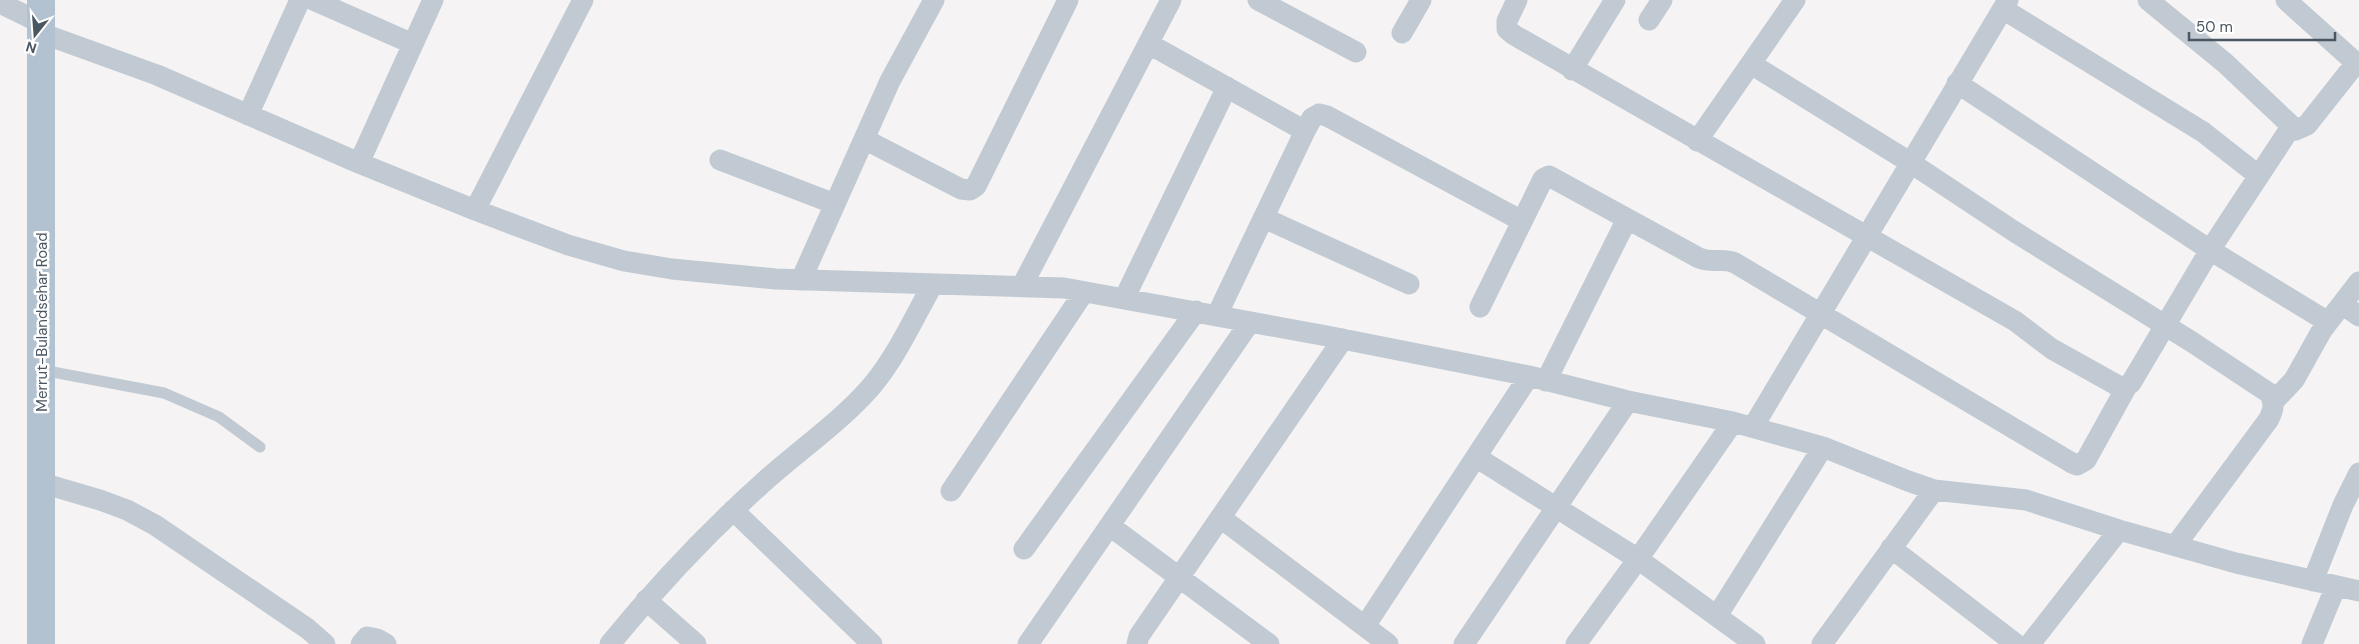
<svg xmlns="http://www.w3.org/2000/svg" width="2359" height="644" font-family="'DM Sans',sans-serif">
<rect width="100%" height="100%" fill="#f5f3f3"/>
<g fill="none" stroke-linecap="round" stroke-linejoin="round">
<path stroke="#c1cad2" stroke-width="11" d="M42,370L164,393L219,417L260,447"/>
<path stroke="#c1cad2" stroke-width="21" d="M313,0L413,44
M1258,0L1356,52
M1517,0L1507,21V29L1514,35L2015,321L2052,349L2122,388L2131,383L2210,250L2291,127
M2148,0L2225,63L2296,130L2307,125L2356,63L2286,0
M0,3L41,23
M2003,9L2203,132L2259,176
M1649,20L1662,0
M41,33L157,75L359,163L475,210L568,245L624,261L672,269L776,279L1064,288L1327,336L1529,376L1628,401L1733,422L1823,447L1908,481L1934,490L2026,500L2119,530L2236,563L2359,591
M1402,33L1421,0
M1149,44L1305,131
M1751,64L1911,163L2015,232L2192,342L2269,393C2275,403 2274,408 2269,419L2175,546
M1572,70L1615,0
M1957,83L2210,250L2328,322
M248,115L300,0
M864,139L961,189L970,190L976,186L981,176L1068,0
M1697,141L1795,0
M720,160L835,204
M359,163L433,0
M475,210L583,0
M1264,218L1409,284
M801,280L890,81L934,0
M1022,286L1171,0
M1124,299L1227,87
M2342,304L2359,316
M1480,307L1539,187L1543,179L1549,176L1699,258C1715,264 1723,257 1735,263L2072,463L2077,465L2086,460L2127,386
M1217,315L1305,131L1312,118L1319,114L1327,116L1522,221
M1546,381L1627,219
M2274,401L2294,380L2322,330L2359,282
M1753,427L2008,0
M1476,457L1638,559L1755,644
M42,483L100,500L127,510L155,525L308,629L325,644
M951,491L1084,292
M733,510L872,644
M1221,518L1388,644
M1110,526L1269,644
M1891,548L2016,644
M1024,549L1196,311
M2313,581L2343,505L2359,473
M646,600L696,644
M1717,616L1823,447
M1365,626L1529,376
M361,644L367,637L377,639L386,644
M610,644C658,585 710,530 767,479C801,449 840,422 870,388C896,358 913,319 933,284
M1028,644L1250,322
M1137,644L1139,636L1343,339
M1464,644L1628,401
M1576,644L1638,559L1733,422
M1822,644L1934,490
M2030,644L2119,530
M2312,644L2336,586"/>
<path stroke="#b3c2d1" stroke-width="28" d="M41,644V0"/>
</g>
<g text-anchor="middle" dominant-baseline="central" stroke-width="5" stroke-linejoin="round" paint-order="stroke">
<g font-size="15" fill="#4a5661" stroke="#fff">
<text transform="translate(42 322) rotate(-90)">Merrut-Bulandsehar Road</text>
</g>
</g>
<g transform="translate(35 35) rotate(197)" stroke="#ffffff" stroke-width="4" paint-order="stroke">
<path d="M0-4L9 19L0 12L-9 19Z" fill="#4a5661"/>
<text y="-8" font-size="14" font-weight="bold" text-anchor="middle" fill="#4a5661">N</text>
</g>
<path d="M2189 32v8h146v-8" fill="none" stroke="#4a5661" stroke-width="2.5"/>
<text x="2196" y="32" font-size="15" fill="#4a5661" stroke="#ffffff" stroke-width="4" paint-order="stroke">50 m</text>
</svg>
